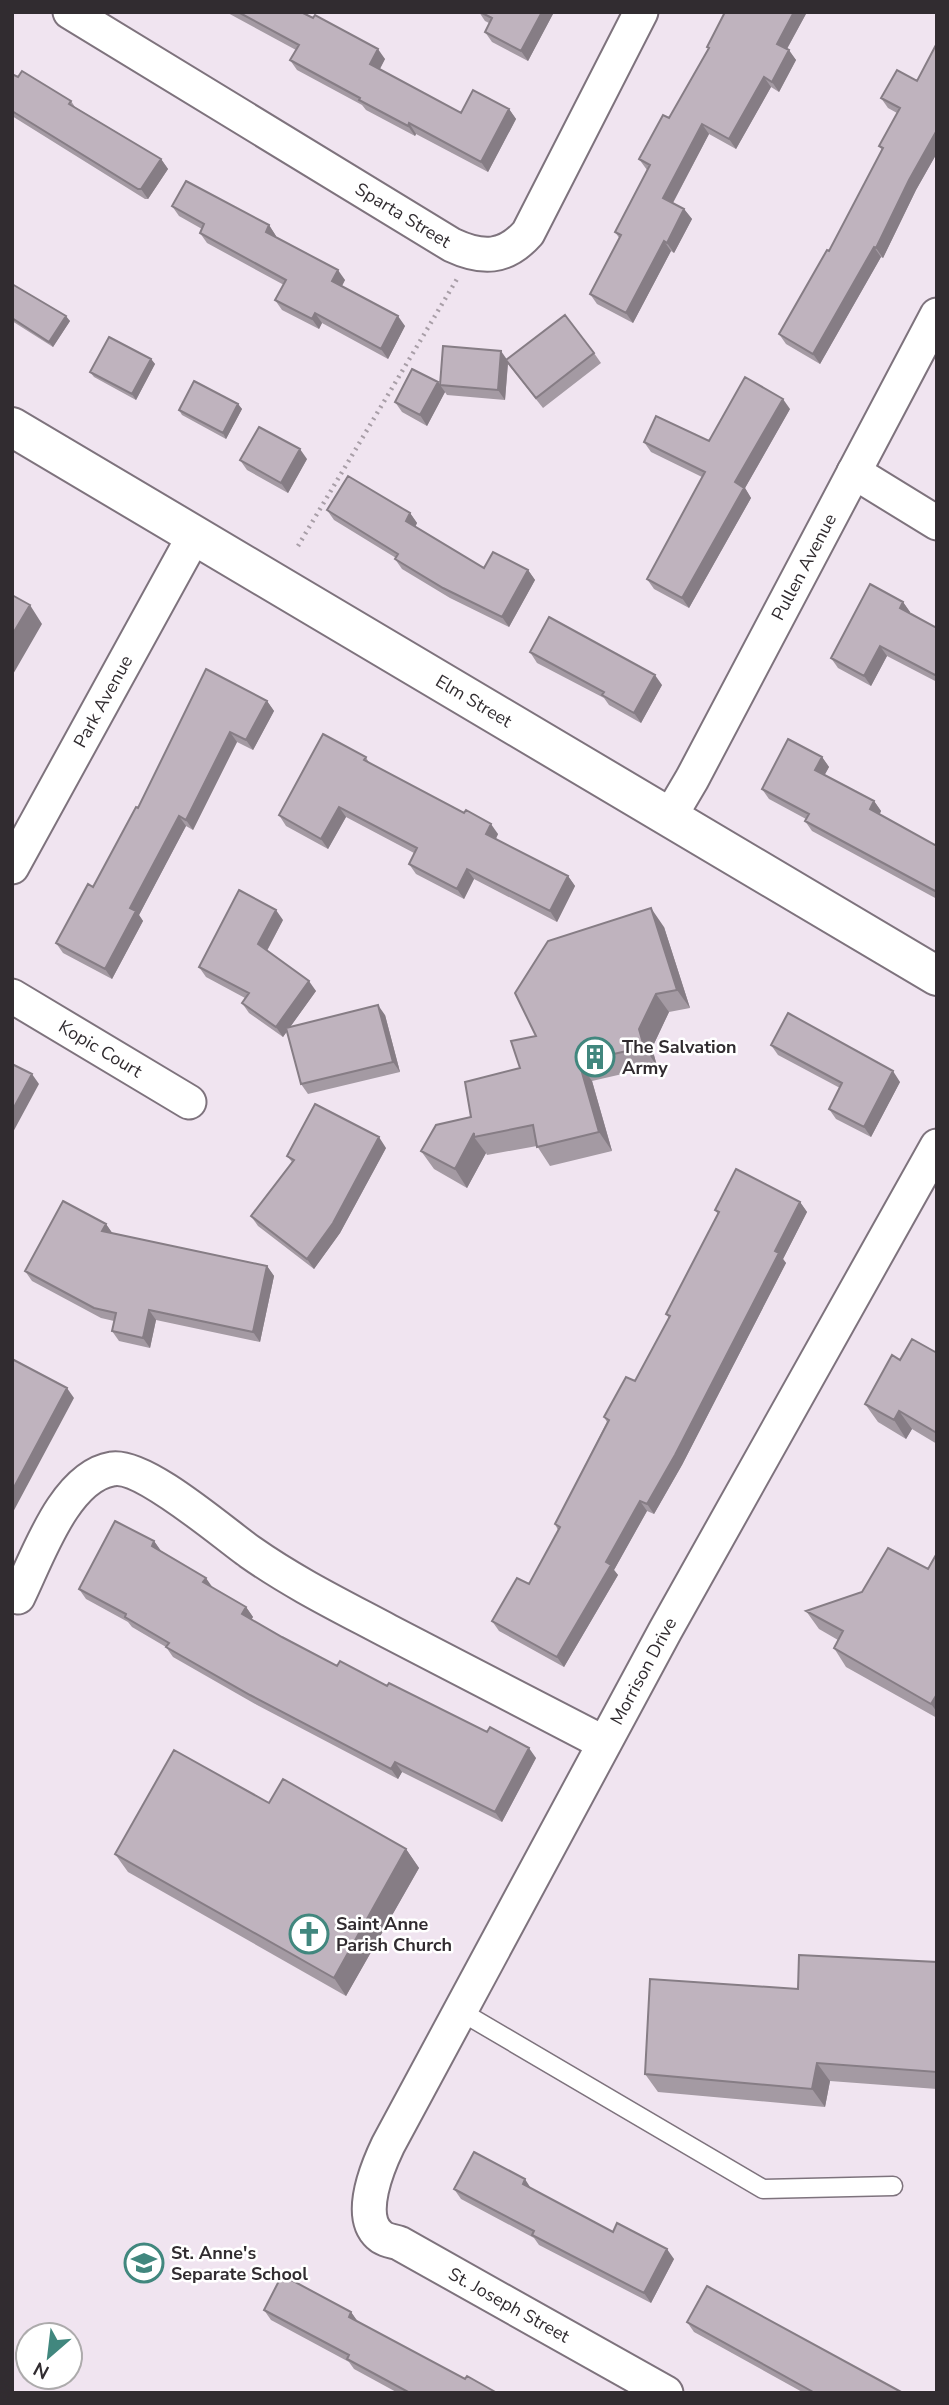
<svg xmlns="http://www.w3.org/2000/svg" width="949" height="2405" font-family="'Nunito Sans',sans-serif">
<rect width="100%" height="100%" fill="#f0e4f0"/>
<g fill="none" stroke-linecap="round" stroke-linejoin="round">
<defs>
<path id="lane" d="M460,2011L763,2189L893,2186"/>
<g id="street">
<path id="s1" d="M70,12L452,245C482,259 505,259 528,233L641,12"/>
<path d="M854,472L937,523"/>
<path id="s2" d="M669,818L692,779L937,315"/>
<path id="s3" d="M12,867L194,536"/>
<path id="s4" d="M12,996L189,1102"/>
<path d="M18,1597C37,1559 64,1477 112,1469C143,1463 223,1533 250,1552C294,1583 341,1606 388,1631C460,1669 532,1706 604,1743"/>
<path id="s5" d="M666,2393L399,2243C392,2241 384,2240 379,2235C357,2215 378,2166 388,2145L665,1631L937,1146"/>
</g>
<g id="secondary">
<path id="s6" d="M12,427L937,976"/>
</g>
</defs>
<use href="#lane" stroke="#7e737d" stroke-width="21"/>
<use href="#street" stroke="#7e737d" stroke-width="37"/>
<use href="#secondary" stroke="#7e737d" stroke-width="42"/>
<path stroke="#a89ea7" stroke-width="4.5" stroke-dasharray="2 5" stroke-linecap="butt" d="M298,546L457,279"/>
<use href="#lane" stroke="#fff" stroke-width="18"/>
<use href="#street" stroke="#fff" stroke-width="33"/>
<use href="#secondary" stroke="#fff" stroke-width="38"/>
</g>
<path fill="#a49aa3" d="M226,12H301L385,59L380,69L461,113L509,109L516,119L488,172L416,134L415,136L366,110L362,105L297,70L290,60L296,50Z
M479,12H554L528,61L492,42L485,32L489,23L485,21Z
M807,12L787,49L796,60L779,92L771,87L736,149L709,134L673,203L684,209L692,219L674,253L671,251L633,323L597,304L590,294L620,239L615,232L647,170L639,159L669,118L708,49L707,47Z
M937,43V153L916,190L883,258L881,257L820,364L786,344L779,334L829,251L882,150L879,146L897,113L888,108L881,98L917,81Z
M12,74L71,101L75,107L161,159L168,169L148,199H145L12,116Z
M172,206L269,225L276,236V237L345,280L342,286L405,326L388,359L322,323L319,329L282,310L275,300L284,285L207,243L200,233L202,229L179,216Z
M12,284L70,321L53,347L12,321Z
M594,353L601,363L543,408L508,364L505,400L447,395L440,385L507,359Z
M151,359L155,364L136,400L94,377L90,372Z
M438,382L445,392L427,426L402,412L395,402Z
M238,404L242,409L226,439L182,415L179,410Z
M790,409L745,488L751,498L689,608L654,589L647,579L702,477L651,452L644,442L709,441Z
M307,459L288,493L247,470L240,460Z
M327,510L410,513L417,523L415,527L484,568L528,570L535,580L509,627L450,598L402,569L395,559L396,558L334,520Z
M903,602L910,612L909,614L937,628V682L887,656L871,686L838,668L831,658Z
M530,652L662,685L641,723L609,705L604,698L537,663Z
M267,701L274,711L253,750L237,742L193,830L186,826L139,915L143,921L112,979L63,953L56,943L93,887L138,808Z
M366,757L369,763L498,834L496,839L568,876L575,886L557,922L474,879L464,899L416,874L409,864L414,853L346,817L328,849L286,826L279,815Z
M822,757L829,767L824,775L874,801L881,811L879,815L937,846V899L812,831L805,821L806,819L769,799L762,789Z
M283,920L267,951L316,991L290,1027L385,1015L400,1072L308,1094L301,1084L287,1031L283,1037L249,1013L242,1003L245,998L206,977L199,967Z
M664,927L690,1008L669,1012L652,1048L657,1066L592,1081L612,1151L550,1166L537,1146L487,1155L486,1153L467,1188L434,1169L421,1151L471,1117L520,1068L536,1036Z
M771,1045L900,1082L871,1137L836,1119L829,1109L840,1088L778,1055Z
M386,1148L340,1233L314,1269L258,1226L251,1216L292,1162L287,1156Z
M800,1202L807,1212L783,1259L786,1263L682,1465L654,1514L647,1511L614,1570L618,1575L564,1667L499,1631L492,1621L529,1584L558,1530L555,1524L607,1422L604,1417L635,1381L669,1318L666,1314L718,1214L715,1210Z
M106,1224L112,1233L267,1266L274,1276L260,1342L156,1320L150,1348L119,1341L112,1331L114,1321L101,1318L32,1281L25,1271Z
M937,1353V1444L912,1429L906,1439L878,1422L865,1404L900,1360Z
M154,1541L161,1551L213,1588L246,1607L253,1617L251,1619L282,1637L337,1666L387,1686L536,1758L502,1822L402,1772L398,1779L257,1705L173,1657L166,1647L132,1627L128,1622L86,1599L79,1589Z
M937,1553V1718L846,1667L834,1648L838,1640L819,1629L806,1611L928,1569Z
M269,1803L406,1849L419,1868L346,1996L128,1872L115,1854Z
M937,1962V2089L830,2081L825,2107L658,2092L645,2074L798,1989Z
M454,2189H531L613,2232L674,2259L651,2303L539,2245L534,2238L461,2199Z
M264,2310L351,2312L358,2322L465,2379L497,2393H398L354,2369L349,2362L271,2320Z
M687,2322L903,2393H804L694,2332Z"/>
<path fill="#867d85" d="M542,12H554L528,61L521,51Z
M794,12H807L784,54L777,44Z
M378,49L385,59L377,74L370,64Z
M789,50L796,60L779,92L772,82Z
M764,77L771,87L736,149L729,139Z
M509,109L516,119L488,172L481,162Z
M409,123L416,134L415,136L408,126Z
M702,124L709,134L670,208L663,198Z
M937,130V153L916,190L883,258L876,248L909,180Z
M161,159L168,169L148,199L141,189Z
M684,209L692,219L674,253L667,243Z
M269,225L276,236L273,242L266,232Z
M664,241L671,251L633,323L626,313Z
M874,247L881,257L820,364L813,354Z
M338,270L345,280L339,291L332,281Z
M315,313L322,323L319,329L312,319Z
M66,316L70,321L53,347L49,342Z
M398,316L405,326L388,359L381,349Z
M501,351L508,361L505,400L498,390Z
M151,359L155,364L136,400L132,394Z
M438,382L445,392L427,426L420,415Z
M783,399L790,409L745,488L751,498L689,608L682,598L735,482Z
M238,404L242,409L226,439L223,433Z
M300,449L307,459L288,493L281,483Z
M410,513L417,523L413,531L406,521Z
M528,570L535,580L509,627L502,617Z
M903,602L910,612L907,618L900,608Z
M30,605L42,624L12,676V635Z
M880,646L887,656L871,686L864,676Z
M655,675L662,685L641,723L634,713Z
M267,701L274,711L253,750L246,740Z
M230,732L237,742L193,830L186,820Z
M822,757L829,767L822,780L815,770Z
M874,801L881,811L877,820L870,809Z
M339,807L346,817L328,849L321,839Z
M179,816L186,826L139,915L143,921L112,979L105,969L130,908Z
M491,824L498,834L493,844L486,834Z
M467,869L474,879L464,899L457,889Z
M568,876L575,886L557,922L550,911Z
M651,908L664,927L690,1008L677,990Z
M276,910L283,920L265,954L258,944Z
M309,981L316,991L283,1037L276,1027Z
M656,994L669,1012L652,1048L657,1066L644,1047L639,1029Z
M378,1005L385,1015L400,1072L393,1062Z
M579,1062L592,1081L612,1151L599,1132Z
M893,1071L900,1082L871,1137L864,1127Z
M32,1074L39,1084L12,1134V1111Z
M474,1133V1137L486,1153L467,1188L455,1169Z
M379,1137L386,1148L340,1233L314,1269L307,1259Z
M800,1202L807,1212L783,1259L786,1263L682,1465L654,1514L647,1504Z
M106,1224L113,1234L102,1231Z
M267,1266L274,1276L260,1342L253,1332Z
M149,1310L156,1320L150,1348L143,1338Z
M67,1388L74,1398L12,1514V1491Z
M899,1411L912,1429L906,1439L894,1420Z
M640,1501L647,1511L614,1570L618,1575L564,1667L557,1657L606,1562Z
M154,1541L161,1551L152,1546Z
M206,1578L213,1588L203,1582Z
M246,1607L253,1617L249,1624L242,1614Z
M937,1694V1712L931,1704Z
M529,1748L536,1758L502,1822L495,1812Z
M395,1762L402,1772L398,1779L391,1769Z
M406,1849L419,1868L346,1996L334,1978Z
M817,2063L830,2081L825,2107L812,2089Z
M525,2179L532,2190L523,2184Z
M667,2249L674,2259L651,2303L644,2293Z
M351,2312L358,2322L349,2317Z"/>
<path fill="#bfb3be" stroke="#867d85" stroke-width="2" d="M238,12H301L313,18L315,15L378,49L370,64L461,113L473,90L509,109L481,162L409,123L408,126L359,100L360,98L290,60L299,45Z
M480,12H542L521,51L485,32L492,18Z
M725,12H794L777,44L789,50L772,82L764,77L729,139L702,124L663,198L684,209L667,243L664,241L626,313L590,294L621,235L615,232L650,165L639,159L663,115L669,118L709,48L707,47Z
M937,43V130L909,180L876,248L874,247L813,354L779,334L827,250L829,251L883,148L879,146L900,108L881,98L897,70L917,81Z
M22,71L71,101L69,104L161,159L141,189H138L12,111V74L18,77Z
M186,181L269,225L266,232L338,270L332,281L398,316L381,349L315,313L312,319L275,300L286,280L200,233L204,224L172,206Z
M12,284L66,316L49,342L12,318Z
M565,315L594,353L536,398L506,360Z
M109,337L151,359L132,394L90,372Z
M443,346L501,351L498,390L440,385Z
M412,369L438,382L420,415L395,402Z
M745,377L783,399L735,482L744,488L682,598L647,579L705,472L644,442L656,416L709,441Z
M194,381L238,404L223,433L179,410Z
M259,427L300,449L281,483L240,460Z
M348,476L410,513L406,521L484,568L493,552L528,570L502,617L443,588L395,559L398,554L327,510Z
M870,584L903,602L900,608L937,628V676L880,646L864,676L831,658Z
M12,595L30,605L12,635Z
M549,617L655,675L634,713L602,695L604,692L530,652Z
M206,669L267,701L246,740L230,732L186,820L179,816L130,908L136,911L105,969L56,943L88,884L93,887L136,807L138,808Z
M323,734L366,757L364,760L464,813L466,810L491,824L486,834L568,876L550,911L467,869L457,889L409,864L417,848L339,807L321,839L279,815Z
M788,739L822,757L815,770L874,801L870,809L937,846V892L805,821L809,814L762,789Z
M239,890L276,910L258,944L309,981L276,1027L242,1003L249,993L199,967Z
M651,908L677,990L656,994L639,1029L644,1047L579,1062L599,1132L537,1147L533,1125L474,1137V1133L455,1169L421,1151L436,1125L471,1117L465,1082L520,1068L511,1041L536,1036L515,993L548,941Z
M378,1005L393,1062L301,1084L286,1028Z
M788,1013L893,1071L864,1127L829,1109L842,1083L771,1045Z
M12,1064L32,1074L12,1111Z
M315,1104L379,1137L333,1223L307,1259L251,1216L294,1160L287,1156Z
M736,1169L800,1202L775,1251L779,1253L675,1455L647,1504L640,1501L606,1562L611,1565L557,1657L492,1621L517,1578L529,1584L560,1527L555,1524L609,1420L604,1417L626,1377L635,1381L670,1316L666,1314L719,1212L715,1210Z
M63,1201L106,1224L102,1231L267,1266L253,1332L149,1310L143,1338L112,1331L116,1313L94,1308L25,1271Z
M912,1339L937,1353V1433L899,1411L894,1420L865,1404L892,1355L900,1360Z
M12,1359L67,1388L12,1491Z
M115,1521L154,1541L152,1546L206,1578L203,1582L246,1607L242,1614L282,1637L337,1666L340,1661L387,1686L389,1683L487,1732L490,1727L529,1748L495,1812L395,1762L391,1769L250,1695L166,1647L169,1643L125,1617L126,1614L79,1589Z
M888,1548L928,1569L937,1553V1694L931,1704L834,1648L843,1631L806,1611L862,1592Z
M174,1750L269,1803L283,1779L406,1849L334,1978L115,1854Z
M799,1955L937,1962V2072L817,2063L812,2089L645,2074L650,1979L798,1989Z
M474,2152L525,2179L523,2184L613,2232L617,2223L667,2249L644,2293L532,2235L534,2231L454,2189Z
M282,2275L351,2312L349,2317L465,2379L467,2376L497,2393H410L347,2359L349,2355L264,2310Z
M707,2286L903,2393H815L687,2322Z"/>
<defs>
<symbol id="building-ring" viewBox="-11 -11 22 22"><circle r="9.5" fill="#fff" stroke="#41877e" stroke-width="1.5"/><path d="M-4-6H4V6H1V3H-1V6H-4ZM-2.5-4.3h1.7v1.8h-1.7ZM.8-4.3h1.7v1.8H.8ZM-2.5-1h1.7V.8h-1.7ZM.8-1h1.7V.8H.8Z" fill="#41877e"/></symbol>
<symbol id="church-ring" viewBox="-11 -11 22 22"><circle r="9.5" fill="#fff" stroke="#41877e" stroke-width="1.5"/><path d="M-1.2-6h2.4v3.5h3.3v2.4h-3.3V6h-2.4V-.1h-3.3v-2.4h3.3Z" fill="#41877e"/></symbol>
<symbol id="school-ring" viewBox="-11 -11 22 22"><circle r="9.5" fill="#fff" stroke="#41877e" stroke-width="1.5"/><path d="M0-5L7-2L0 1L-7-2ZM-4 1L0 2.5L4 1V4Q0 6-4 4Z" fill="#41877e"/></symbol>
</defs>
<g fill-rule="evenodd">
<use href="#building-ring" x="573" y="1035" width="44" height="44"/>
<use href="#church-ring" x="287" y="1912" width="44" height="44"/>
<use href="#school-ring" x="122" y="2241" width="44" height="44"/>
</g>
<g text-anchor="middle" dominant-baseline="central" stroke-width="5" stroke-linejoin="round" paint-order="stroke">
<g font-size="18" fill="#312c30" stroke="#fff">
<text stroke="none"><textPath href="#s1" startOffset="390">Sparta Street</textPath></text>
<text stroke="none"><textPath href="#s2" startOffset="285">Pullen Avenue</textPath></text>
<text stroke="none"><textPath href="#s3" startOffset="189">Park Avenue</textPath></text>
<text stroke="none"><textPath href="#s6" startOffset="537">Elm Street</textPath></text>
<text stroke="none"><textPath href="#s4" startOffset="103">Kopic Court</textPath></text>
<text stroke="none"><textPath href="#s5" startOffset="962">Morrison Drive</textPath></text>
<text transform="translate(509 2305) rotate(29)">St. Joseph Street</text>
</g>
<g font-size="18" font-weight="bold" fill="#312c30" stroke="#fff" text-anchor="start">
<text x="622" y="1047">The Salvation<tspan x="622" dy="21">Army</tspan></text>
<text x="336" y="1924">Saint Anne<tspan x="336" dy="21">Parish Church</tspan></text>
<text x="171" y="2253">St. Anne's<tspan x="171" dy="21">Separate School</tspan></text>
</g>
</g>
<rect width="949" height="2405" fill="none" stroke="#312c30" stroke-width="28"/>
<g transform="translate(49 2356) rotate(208)"><circle r="33" fill="#ffffff" stroke="#adabac" stroke-width="2"/>
<path d="M0-5L12 26L0 18L-12 26Z" fill="#41877e"/>
<text y="-10" font-size="19" font-weight="bold" text-anchor="middle" fill="#312c30">N</text>
</g>
</svg>
